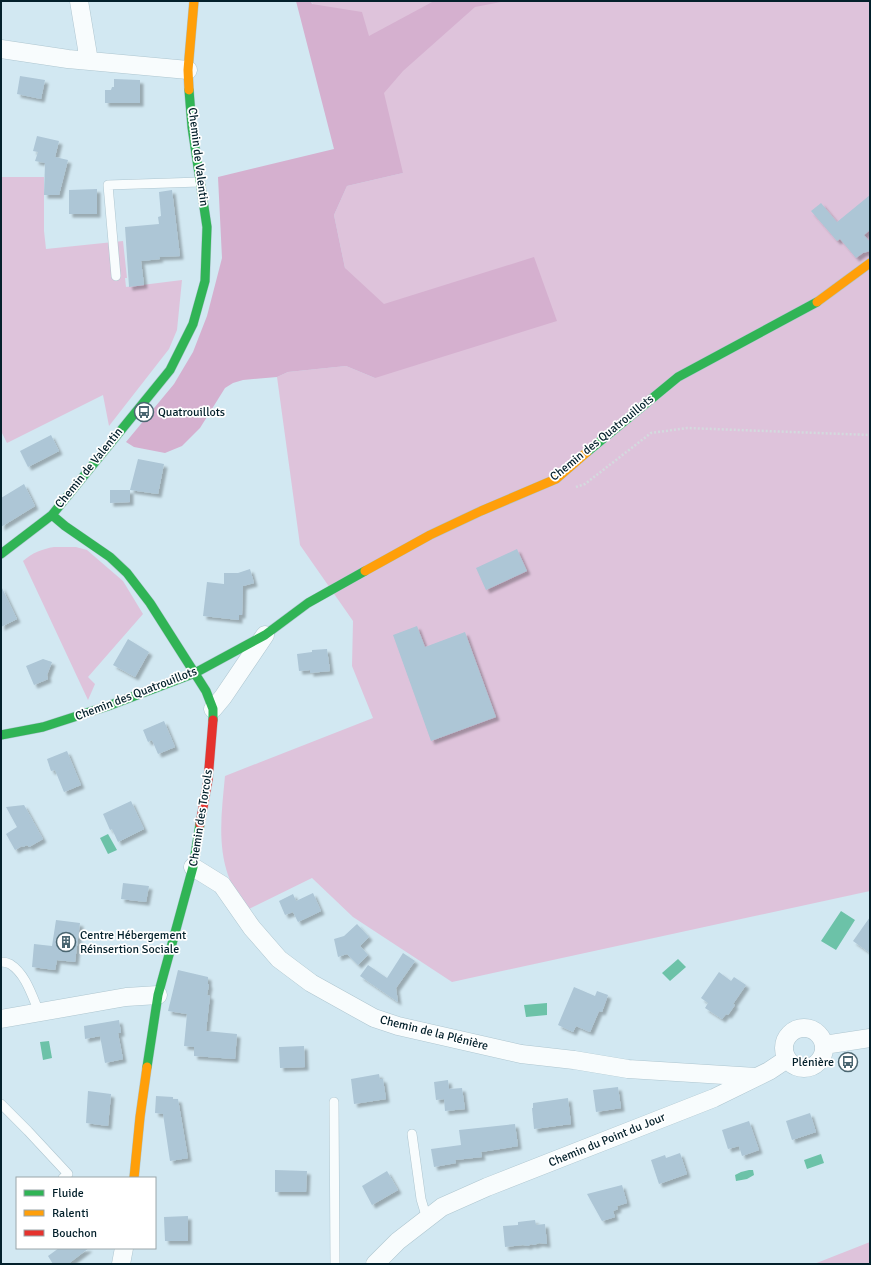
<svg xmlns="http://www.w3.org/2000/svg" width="871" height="1265" font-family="Signika,sans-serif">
<defs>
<filter id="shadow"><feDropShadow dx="3.5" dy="3.5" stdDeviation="1" flood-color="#0004"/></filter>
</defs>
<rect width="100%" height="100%" fill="#d2e8f2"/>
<path fill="#dec3db" d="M311,1H870V891L452,982L353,917L312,878L247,910C241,899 232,887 228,875C217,843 222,809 225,776L373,718L352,666L353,621L300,545L277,377L288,372L346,366L375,378L345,268L334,215L347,186L403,173Z
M1,177H44V231L46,249L123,241L127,278H125L126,287L182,280L177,330L169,349L109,426L103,395L7,443L1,431Z
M54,547H76L87,550L123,581L143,614L88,677L95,684L88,700L23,561C32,553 42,549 54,547Z
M870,1242V1264H814Z"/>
<path fill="#d5b0cf" d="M296,1H311L312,4L362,12L369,36L434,1H506L475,7L403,71L384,93L403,173L347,186L334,215L345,268L384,304L534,257L557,321L375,378L346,366L288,372L277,377L243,380L233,383L225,388L200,428L182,446L165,453L134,447L126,442L174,384L193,352L207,316L222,258L218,177L334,149Z"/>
<path fill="#6cc2a8" d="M108,834L117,850L108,854L100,838Z
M841,911L855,920L836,950L821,941Z
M678,959L686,967L670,981L662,973Z
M547,1003V1015L526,1017L524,1005Z
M49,1041L52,1058L43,1060L40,1042Z
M821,1154L824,1163L807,1169L804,1160Z
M749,1170H753L754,1175L747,1179L736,1181L735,1175L741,1172Z"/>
<path fill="#adc6d6" filter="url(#shadow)" d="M20,76L45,80L41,99L17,94Z
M114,79L140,80V103H105V90H111L112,87H114Z
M37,136L59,141L55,157L68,160L59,195H44L45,163L35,161L38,152L33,151Z
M97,189V214H69V190Z
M172,190L180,256L159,257L160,259L141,261L144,285L129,287L125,227L159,224L158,217L161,216L159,192Z
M870,195V230L864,235L870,242V251L863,253L856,258L840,239L837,241L811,211L821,203L837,222Z
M51,435L59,451L28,467L20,451Z
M138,459L164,464L158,494L130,490Z
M24,484L35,506L1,527V498Z
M110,490H130V502L110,503Z
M517,549L527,571L486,590L476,568Z
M250,569L254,583L243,586L242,615H239V620L203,616L207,582L224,584V573H238Z
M1,586L17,619L1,627Z
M417,626L425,647L465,632L496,717L431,741L393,635Z
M128,639L149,652L135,677L113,665Z
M327,649L330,671L310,673V670L299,671L297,654L312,652V650Z
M43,659L52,662L47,675L48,679L34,685L26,666Z
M164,721L175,747L158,754L152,740L148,742L143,730Z
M67,751L81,785L64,792L55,770L51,771L47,759Z
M131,801L144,829L118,842L112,829L110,830L103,814Z
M24,805L43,839L29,847L27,845L23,847L22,846L15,850L6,834L17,827L6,807Z
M123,883L149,886L146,902L121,899Z
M313,893L321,911L298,922L293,912L285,915L279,901L293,894L296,901Z
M870,917V953L853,941Z
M56,920L80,923L75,962L57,960L55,970L32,967L34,944L52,946Z
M357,924L369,937L360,946L368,955L358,965L347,954L338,957L334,939L344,936Z
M403,953L415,961L396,988L398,1002L360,976L368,965L387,978Z
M178,970L208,977V984L209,985L207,995L210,996L206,1031L237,1034L235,1059L194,1056V1047L184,1046L187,1014L168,1011Z
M719,972L731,981L734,977L746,985L733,1004L735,1005L728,1015L726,1014L722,1019L705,1008L708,1003L701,998Z
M574,987L595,996L597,991L608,995L602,1012L599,1011L590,1032L576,1026L573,1032L558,1025Z
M119,1020L121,1033H118L123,1059L105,1063L100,1036L85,1039L84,1026Z
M304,1046L305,1067L280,1068L279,1047Z
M379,1074L380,1079H383L386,1099L354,1104L351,1079Z
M448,1080L449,1089L462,1088L465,1109L445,1111L444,1099L436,1100L434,1082Z
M618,1087L621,1108L596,1112L593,1090Z
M88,1091L111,1094L108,1126L86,1123Z
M156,1096L173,1097V1099H178L188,1158L170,1161L163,1114L155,1113Z
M568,1098L571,1124L534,1129L532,1108H533V1103Z
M810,1113L816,1132L792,1140L786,1121Z
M749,1121L759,1150L742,1156L739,1146L728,1149L722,1130Z
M515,1124L518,1146L481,1152L482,1157L455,1160L456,1163L434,1167L431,1149L461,1145L459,1130Z
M680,1153L687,1174L659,1184L651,1160L665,1155L666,1158Z
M275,1170L307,1171L306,1192H275Z
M387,1171L398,1190L372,1205L362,1186Z
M622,1185L627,1203L617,1206L618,1209L613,1211L615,1217L602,1221L587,1194Z
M188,1216V1241H165L164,1217Z
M535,1220L536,1225L545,1224L547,1244L539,1243L534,1245L531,1244L528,1246L523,1245L505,1247L503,1226L518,1225V1222Z
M59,1248H89L68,1264H53L48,1256Z"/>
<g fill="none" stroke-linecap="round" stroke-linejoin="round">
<defs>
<path id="lane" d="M116,276L108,185L200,182
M1,962C4,962 8,963 10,964C26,974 32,996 39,1012
M334,1102L335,1264
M1,1104L28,1131L68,1174L63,1178
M412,1134L421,1199L427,1219"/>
<path id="street" d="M79,1L89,61
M1,49L68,59L188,70
M213,709L223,697L265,635
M193,867L222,885L252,928L279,959L311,983L374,1018L398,1026L521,1054L574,1060L628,1069L756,1077
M1,1019L126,997L158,995
M784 1048a20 20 0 1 1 40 0a20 20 0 1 1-40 0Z
M824,1045L870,1038
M121,1264L124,1248
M375,1264L398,1241L442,1207L487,1187L714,1098L769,1071L787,1059"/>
<path id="fast" d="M587,452L678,377L817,302
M52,515L65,526L110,557L127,573L150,603L206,691L213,709V720
M1,554L52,515L170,370L193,324L205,281L207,227L192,127L189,90
M1,735L43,727L108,706L195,673L265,635L308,603L365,571
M147,1067L158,995L193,867L200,824"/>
<path id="slow" d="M189,90L188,70L194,1
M817,302L870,263
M365,571L430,535L481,511L556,479L587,452
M134,1178L140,1117L147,1067"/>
<path id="jam" d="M200,824L208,780L213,720"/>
</defs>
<use href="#lane" stroke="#aec6d0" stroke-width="10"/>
<use href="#street" stroke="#aec6d0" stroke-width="19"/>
<use href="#fast" stroke="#aec6d0" stroke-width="10"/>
<use href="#slow" stroke="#aec6d0" stroke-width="10"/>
<use href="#jam" stroke="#aec6d0" stroke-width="10"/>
<path stroke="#d4dade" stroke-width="2.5" stroke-dasharray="2 2" stroke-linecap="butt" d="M576,487L585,484L651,433L687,428L870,435"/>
<use href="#lane" stroke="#f8fcfd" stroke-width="9"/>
<use href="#street" stroke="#f8fcfd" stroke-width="18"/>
<use href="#fast" stroke="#30b455" stroke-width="9"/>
<use href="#slow" stroke="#ff9f0a" stroke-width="9"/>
<use href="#jam" stroke="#e5322d" stroke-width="9"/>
</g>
<defs>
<symbol id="bus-ring" viewBox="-11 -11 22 22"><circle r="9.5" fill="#fff" stroke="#4b6671" stroke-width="1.5"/><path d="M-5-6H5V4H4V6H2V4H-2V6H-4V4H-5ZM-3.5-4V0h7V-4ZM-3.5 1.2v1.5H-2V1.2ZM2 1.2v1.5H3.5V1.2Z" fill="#4b6671"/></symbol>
<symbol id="building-ring" viewBox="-11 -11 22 22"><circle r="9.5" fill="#fff" stroke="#4b6671" stroke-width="1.5"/><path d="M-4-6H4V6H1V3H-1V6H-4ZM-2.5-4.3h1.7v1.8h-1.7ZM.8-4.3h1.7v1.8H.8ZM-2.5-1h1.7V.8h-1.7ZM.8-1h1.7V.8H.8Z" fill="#4b6671"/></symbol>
</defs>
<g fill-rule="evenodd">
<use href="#bus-ring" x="133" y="401" width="22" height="22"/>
<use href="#building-ring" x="55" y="931" width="22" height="22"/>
<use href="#bus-ring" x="837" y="1051" width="22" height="22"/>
</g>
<g text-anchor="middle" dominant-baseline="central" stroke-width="3.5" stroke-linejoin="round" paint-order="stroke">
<g font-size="12" fill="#03202b" stroke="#fff">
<text transform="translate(198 157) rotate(83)">Chemin de Valentin</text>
<text transform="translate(602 438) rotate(-39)">Chemin des Quatrouillots</text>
<text transform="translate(89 468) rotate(-51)">Chemin de Valentin</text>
<text transform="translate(136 694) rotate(-21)">Chemin des Quatrouillots</text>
<text transform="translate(201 818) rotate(-81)">Chemin des Torcols</text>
<text transform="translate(434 1033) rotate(14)">Chemin de la Plénière</text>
<text transform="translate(607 1140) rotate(-22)">Chemin du Point du Jour</text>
</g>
<g font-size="12" fill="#03202b" stroke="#fff" text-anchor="start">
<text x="158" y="412">Quatrouillots</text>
<text x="80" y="935">Centre Hébergement<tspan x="80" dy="14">Réinsertion Sociale</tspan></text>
<text x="834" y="1062" text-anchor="end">Plénière</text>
</g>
</g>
<rect width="871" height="1265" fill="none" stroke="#03202b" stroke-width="4"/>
<rect x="16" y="1177" width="140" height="72" fill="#ffffff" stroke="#9aa6aa"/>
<rect x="24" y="1190" width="20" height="6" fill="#30b455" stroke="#9aa6aa"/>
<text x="52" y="1197" font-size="12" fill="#03202b">Fluide</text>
<rect x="24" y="1210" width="20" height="6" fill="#ff9f0a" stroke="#9aa6aa"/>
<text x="52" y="1217" font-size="12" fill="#03202b">Ralenti</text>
<rect x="24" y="1230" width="20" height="6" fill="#e5322d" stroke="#9aa6aa"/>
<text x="52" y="1237" font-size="12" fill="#03202b">Bouchon</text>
</svg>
